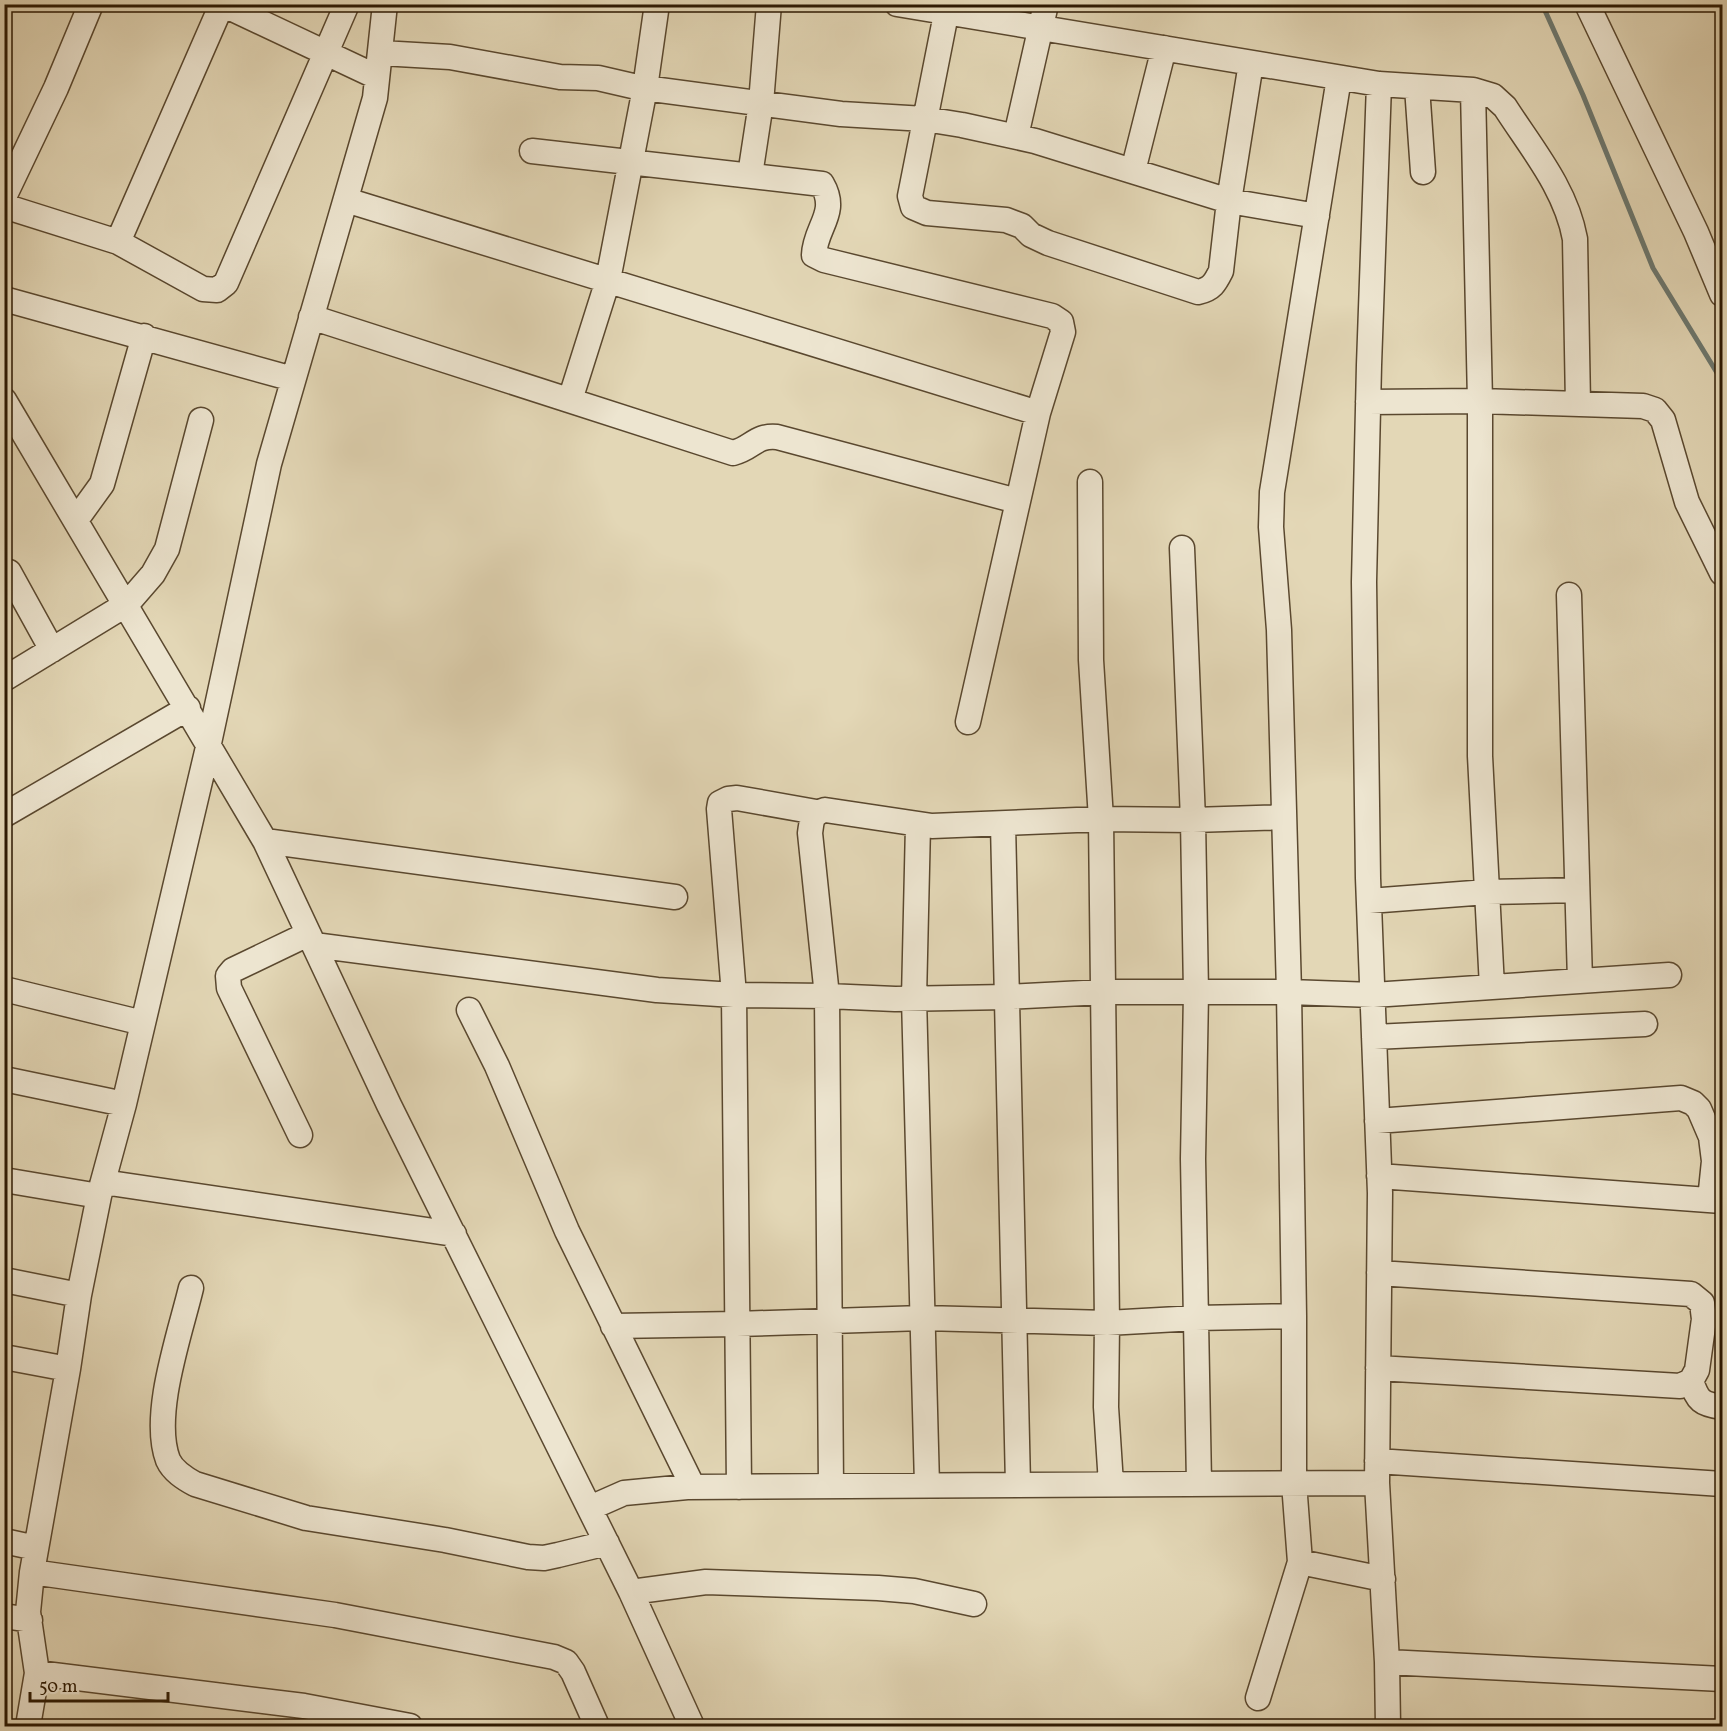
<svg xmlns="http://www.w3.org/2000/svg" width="1727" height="1731" font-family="Vollkorn,serif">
<rect width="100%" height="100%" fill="#e3d7b6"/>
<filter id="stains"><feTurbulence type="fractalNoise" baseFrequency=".00333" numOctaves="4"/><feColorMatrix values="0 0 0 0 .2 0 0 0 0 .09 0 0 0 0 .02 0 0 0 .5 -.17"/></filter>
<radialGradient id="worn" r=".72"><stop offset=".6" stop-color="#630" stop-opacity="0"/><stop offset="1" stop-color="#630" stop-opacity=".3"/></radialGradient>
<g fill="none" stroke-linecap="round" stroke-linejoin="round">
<path stroke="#6d786f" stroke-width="5" d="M1542,4L1583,95L1653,268L1722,381"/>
<defs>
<path id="minor" d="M222,4L377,77
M897,4L1379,84L1473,90L1493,96L1505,107C1532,149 1566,189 1575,239L1578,404
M948,4L910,196L913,207L927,213L1006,220L1022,226L1031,235L1048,243L1198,292C1212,289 1215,283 1221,271L1229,201L1251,63
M1587,4L1696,232L1722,294
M381,53L450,57L560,77L598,78L637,87L841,114L925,119L962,125L1035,141L1229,201L1317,216
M1379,84L1369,365L1364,582L1368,878L1380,1193L1377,1483L1387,1662L1388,1726
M1417,87L1423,172
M1473,90L1480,401V756L1492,987
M1016,136L1046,4
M532,151L822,184C839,213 815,227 814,255L824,260L1052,316L1061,322L1063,332L1038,413L968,722
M1133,171L1164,48
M750,175L761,103L769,4
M4,197L56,88L91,4
M346,200L1038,413
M4,206L118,242L203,289L217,290L226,283L347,4
M118,242L222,4
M4,299L293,379
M311,317L733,453C753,448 755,435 777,437L1017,501
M4,400L265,841L389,1105L631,1592L692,1726
M570,400L608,280L645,88L657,4
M1368,402L1480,401L1643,406L1655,410L1663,420L1687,502L1722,573
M1090,482L1091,660L1101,819L1107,1323L1106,1407L1111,1484
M76,520L102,484L144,336
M1182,548L1193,820L1196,993L1193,1159L1199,1483
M9,572L52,650
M1569,595L1580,981
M4,679L127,604L153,574L167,549L201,420
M4,815L188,708
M1003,824L1018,1485
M918,825L914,998L927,1485
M265,841L675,897
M1369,901L1487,892L1577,890
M314,945L657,990L734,995L827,996L895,999L1007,997L1103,992H1289L1373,995L1669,975
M4,989L143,1023
M469,1010L497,1066L567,1231L693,1487
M1374,1037L1645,1024
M4,1079L124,1104
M1377,1121L1681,1098L1693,1103L1699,1109L1711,1137L1714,1161L1710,1200
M300,1135L229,988L228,976L233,970L308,934
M1379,1176L1722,1201
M4,1180L99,1196
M103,1182L454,1234
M4,1280L79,1295
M191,1288C180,1334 151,1415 168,1460C173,1471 184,1478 195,1484L306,1518L445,1540L528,1557L544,1558L558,1555L607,1543
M613,1326L737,1324L923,1318L1107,1323L1196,1318L1294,1316
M4,1357L68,1369
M1378,1368L1680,1386L1691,1381L1697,1370L1704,1319L1702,1303L1691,1294L1379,1273
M1691,1381C1698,1401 1701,1404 1722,1407
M1377,1461L1722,1484
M831,1486L827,996L810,833C812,820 811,814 825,810L932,826L1101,819L1193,820L1284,817
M739,1487L734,995L719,809L720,803L728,799L737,798L816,812
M590,1508L624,1493L687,1487L1377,1483
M4,1541L36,1548
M1300,1562L1383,1579
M32,1572L335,1615L554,1657L566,1662L573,1672L597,1726
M631,1592L706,1582L878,1588L914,1591L974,1604
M4,1616L30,1620
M1387,1662L1722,1679
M37,1673L304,1706L410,1726
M1258,1698L1300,1562L1294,1483V1316L1289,992L1279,630L1271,527L1272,492L1339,78
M28,1726L37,1673L28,1612L32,1572L68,1369L79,1295L99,1196L124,1104L209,743L269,464L375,98L385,4"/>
</defs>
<use href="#minor" stroke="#5a482f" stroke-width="27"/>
<use href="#minor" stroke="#ede5d0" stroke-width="24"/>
</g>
<rect width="1727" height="1731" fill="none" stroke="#e3d7b6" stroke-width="24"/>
<rect x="6" y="6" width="1715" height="1719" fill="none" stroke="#2c1902" stroke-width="3"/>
<rect x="12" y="12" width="1703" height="1707" fill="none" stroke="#2c1902" stroke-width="1.5"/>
<path d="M30 1692v9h138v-9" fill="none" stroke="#2c1902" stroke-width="3"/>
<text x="39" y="1692" font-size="18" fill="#2c1902" stroke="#ede5d0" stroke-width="4.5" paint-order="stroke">50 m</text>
<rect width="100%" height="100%" filter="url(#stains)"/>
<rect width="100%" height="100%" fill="url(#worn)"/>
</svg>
